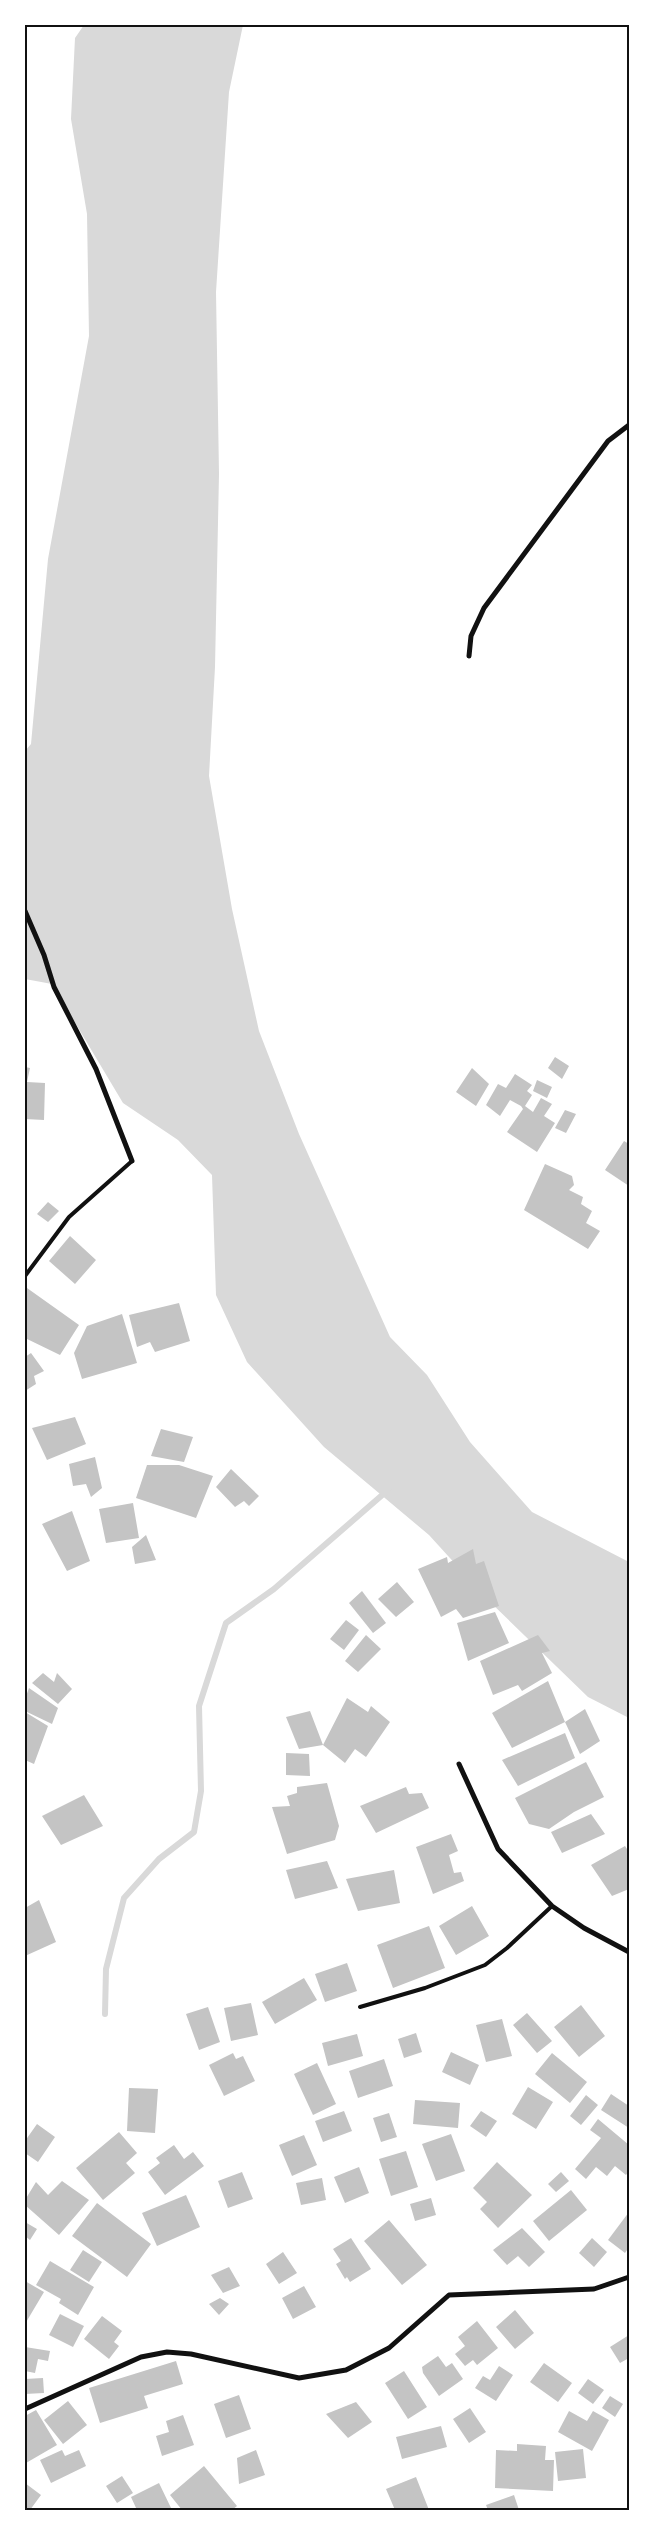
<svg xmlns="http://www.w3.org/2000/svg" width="654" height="2535" font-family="'Fira Sans Condensed',sans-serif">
<rect width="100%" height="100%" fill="#fff"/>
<path fill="#d9d9d9" d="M84,25H243L229,92L216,292L219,474L215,667L209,776L232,909L259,1031L299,1134L390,1337L427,1375L470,1442L532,1512L629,1562V1718L588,1697L489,1601L429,1535L324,1447L247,1362L216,1295L212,1175L178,1140L123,1103L52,984L25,979V751L31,744L48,559L89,336L87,214L71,119L75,38Z"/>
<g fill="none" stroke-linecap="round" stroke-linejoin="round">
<path stroke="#d9d9d9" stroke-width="6" d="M105,2014L106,1969L124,1898L159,1859L194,1832L201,1791L199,1706L226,1623L274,1589L388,1490"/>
</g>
<path fill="#c4c4c4" d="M555,1057L569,1066L562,1079L548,1068Z
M25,1067L30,1068L27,1082L45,1083L44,1120L25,1119Z
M472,1068L489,1084L476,1106L456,1092Z
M515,1074L532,1085L527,1091L532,1095L525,1106L533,1112L541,1098L552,1104L544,1116L555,1123L537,1152L507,1132L523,1109L521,1106L510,1100L500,1116L486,1105L498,1084L506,1088Z
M537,1080L552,1087L547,1098L533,1091Z
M565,1110L576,1114L566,1133L555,1128Z
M624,1141L629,1144V1186L605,1170Z
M545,1164L572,1176L574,1185L569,1190L583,1197L581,1204L592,1211L586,1223L600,1231L588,1249L524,1210Z
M48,1202L59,1211L48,1222L37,1214Z
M70,1236L96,1260L75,1284L49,1261Z
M27,1288L79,1325L60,1355L25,1338V1298Z
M179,1303L190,1341L155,1352L150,1342L137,1347L129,1315Z
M122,1314L137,1363L82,1379L74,1353L87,1326Z
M31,1353L44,1371L34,1376L36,1384L25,1391V1357Z
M75,1417L86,1444L47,1460L32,1428Z
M161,1429L193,1437L184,1462L151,1456Z
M95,1457L102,1488L91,1497L86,1484L73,1486L69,1464Z
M147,1465H179L213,1476L196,1518L136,1498Z
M231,1469L259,1496L249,1506L244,1501L235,1507L216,1487Z
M133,1503L139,1538L106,1543L99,1509Z
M72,1511L90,1561L67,1571L42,1524Z
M146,1535L156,1560L135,1564L132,1547Z
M473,1549L476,1564L484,1561L499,1606L463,1618L456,1609L441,1617L418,1569L447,1557L448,1563Z
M397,1582L414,1602L396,1617L378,1599Z
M362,1591L386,1623L373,1633L349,1603Z
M495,1612L509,1643L468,1661L457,1623Z
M346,1620L359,1630L344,1650L330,1639Z
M366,1635L381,1649L358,1672L345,1661Z
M538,1635L550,1651L542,1653L552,1673L522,1691L518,1685L493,1695L480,1661Z
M43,1673L54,1682L57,1673L72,1689L58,1704L32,1683Z
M548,1681L565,1722L585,1709L600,1741L580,1754L565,1722L512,1748L492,1713Z
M29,1688L58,1708L52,1724L25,1711V1699Z
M347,1698L368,1712L371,1706L390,1722L366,1757L355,1749L345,1763L323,1745Z
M310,1711L323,1745L299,1749L286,1717Z
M25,1712L48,1726L34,1764L25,1760Z
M565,1733L575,1758L518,1786L502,1760Z
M286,1753L309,1754L310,1776L286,1775Z
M586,1762L604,1797L574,1812L549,1829L529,1824L515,1798Z
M327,1783L339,1826L335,1840L287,1854L272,1807L290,1806L287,1796L297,1793V1787Z
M406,1787L409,1794L422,1793L429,1808L376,1833L360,1806Z
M84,1795L103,1826L61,1845L42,1816Z
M591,1814L605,1834L562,1853L551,1832Z
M451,1834L458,1851L449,1855L454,1873L461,1872L464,1881L433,1894L416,1847Z
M625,1846L629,1852V1889L612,1896L591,1865Z
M327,1861L338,1888L295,1899L286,1870Z
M394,1870L400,1903L358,1911L346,1879Z
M39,1900L56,1942L25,1956V1908Z
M472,1906L489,1936L456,1955L439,1926Z
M429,1926L445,1968L393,1988L377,1945Z
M347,1963L357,1991L325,2002L315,1974Z
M304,1978L317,2000L275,2024L262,2002Z
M251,2003L258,2035L231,2041L224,2008Z
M581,2005L605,2036L579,2057L554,2027Z
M208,2007L220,2042L199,2050L186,2014Z
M527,2013L552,2041L537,2053L513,2025Z
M502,2019L512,2056L486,2062L476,2025Z
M416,2033L422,2052L404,2058L398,2039Z
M357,2034L363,2056L328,2066L322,2043Z
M451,2052L479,2065L470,2085L442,2072Z
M233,2053L236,2059L243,2056L255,2081L224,2096L209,2065Z
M552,2053L587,2082L570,2103L535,2074Z
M384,2059L393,2086L358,2098L349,2071Z
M317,2063L336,2104L313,2115L294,2074Z
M528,2087L553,2102L536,2129L512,2114Z
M129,2088L158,2089L155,2133L127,2131Z
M611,2094L629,2106V2128L601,2110Z
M586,2095L598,2105L581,2125L570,2116Z
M415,2100L460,2103L458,2128L413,2124Z
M344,2111L352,2131L323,2142L315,2121Z
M481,2111L497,2121L486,2137L470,2126Z
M389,2113L397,2137L381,2142L373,2118Z
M598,2119L629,2145V2171L626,2175L615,2166L607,2176L596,2167L586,2179L575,2169L601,2138L590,2130Z
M37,2124L55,2137L38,2162L25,2153V2141Z
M119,2132L137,2153L126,2163L135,2173L103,2200L76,2168Z
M451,2134L465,2171L436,2181L422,2144Z
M304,2135L317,2165L292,2176L279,2145Z
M174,2145L184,2159L193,2152L204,2166L165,2195L148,2172L160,2163L156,2158Z
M406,2151L418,2187L391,2196L379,2159Z
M497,2162L532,2195L498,2228L480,2209L487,2202L473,2188Z
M359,2167L369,2193L345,2203L334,2177Z
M242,2172L253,2199L228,2208L218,2181Z
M561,2172L569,2181L556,2192L548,2184Z
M322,2178L326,2200L301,2205L296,2183Z
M62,2181L89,2200L59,2235L25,2205V2200L36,2182L48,2195Z
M571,2190L587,2210L549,2241L533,2221Z
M186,2195L200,2227L157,2246L142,2213Z
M431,2198L436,2215L415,2221L410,2204Z
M97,2203L151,2244L127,2277L72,2236Z
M629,2212V2247L625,2253L608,2240Z
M389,2220L427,2265L402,2285L364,2241Z
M25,2222L37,2229L30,2240L25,2236Z
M522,2228L545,2252L529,2267L518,2256L507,2265L493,2250Z
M351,2238L371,2269L350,2282L347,2277L345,2279L336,2264L341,2261L333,2249Z
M592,2238L607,2252L594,2267L579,2253Z
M83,2250L102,2262L89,2282L70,2270Z
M283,2252L297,2273L279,2284L266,2264Z
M50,2261L94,2287L78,2315L59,2303L61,2299L36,2285Z
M229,2267L240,2286L223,2293L211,2275Z
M25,2281L44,2292L25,2324Z
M304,2286L316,2307L293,2319L282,2298Z
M220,2298L229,2304L219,2315L209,2304Z
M515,2310L534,2333L515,2349L496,2327Z
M60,2314L84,2326L73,2347L49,2335Z
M102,2316L122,2331L114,2342L119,2346L109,2359L84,2339Z
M477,2321L498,2348L477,2365L473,2360L465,2366L455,2354L465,2346L458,2337Z
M629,2335V2358L620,2363L610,2347Z
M25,2347L50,2351L48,2361L38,2359L35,2373L25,2371Z
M438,2356L446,2367L452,2363L463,2379L439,2396L423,2373L422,2367Z
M176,2361L183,2384L144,2396L148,2408L100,2423L89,2388Z
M544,2363L572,2383L558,2402L530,2382Z
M499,2366L513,2375L496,2401L475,2388L483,2376L490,2380Z
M404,2371L427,2407L408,2419L385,2383Z
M43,2378L44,2393L25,2394V2379Z
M588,2379L604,2390L593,2404L578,2393Z
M239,2395L251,2429L226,2438L214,2404Z
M610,2396L623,2404L615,2417L602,2408Z
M68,2401L87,2425L63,2444L44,2420Z
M356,2402L372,2422L348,2438L326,2414Z
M470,2408L486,2432L469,2443L453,2419Z
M36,2410L57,2445L26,2463L25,2416Z
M569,2411L587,2421L593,2411L609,2420L592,2451L558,2432Z
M183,2415L194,2445L162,2456L156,2436L169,2432L166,2421Z
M441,2426L447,2447L402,2459L396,2437Z
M517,2444L546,2446L545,2460H554L553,2491L495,2488L496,2450L517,2451Z
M583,2449L586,2478L558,2481L555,2452Z
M62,2450L65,2456L79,2450L86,2466L51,2483L40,2460Z
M256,2450L265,2475L239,2484L237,2458Z
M204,2466L237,2506L232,2510H182L170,2495Z
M122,2476L133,2493L117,2503L106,2486Z
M416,2477L429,2510H395L386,2489Z
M25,2483L41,2495L30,2510H25Z
M159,2483L172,2510H137L131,2497Z
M514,2495L519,2510H488L486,2505Z"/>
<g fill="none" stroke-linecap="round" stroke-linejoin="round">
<path stroke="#111" stroke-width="4" d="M25,1276L69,1217L132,1161
M360,2007L425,1988L485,1965L507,1948L552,1906"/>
<path stroke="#111" stroke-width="5" d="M469,656L471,636L484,608L608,441L629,425
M25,911L44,955L54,987L96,1069L132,1161
M459,1764L498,1849L552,1906L584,1928L629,1952
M25,2409L141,2357L167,2352L191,2354L299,2378L346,2370L389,2348L449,2295L594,2289L629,2277"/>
</g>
<rect width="654" height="2535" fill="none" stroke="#ffffff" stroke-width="52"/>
<rect x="26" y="26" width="602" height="2483" fill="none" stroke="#111" stroke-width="2"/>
</svg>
